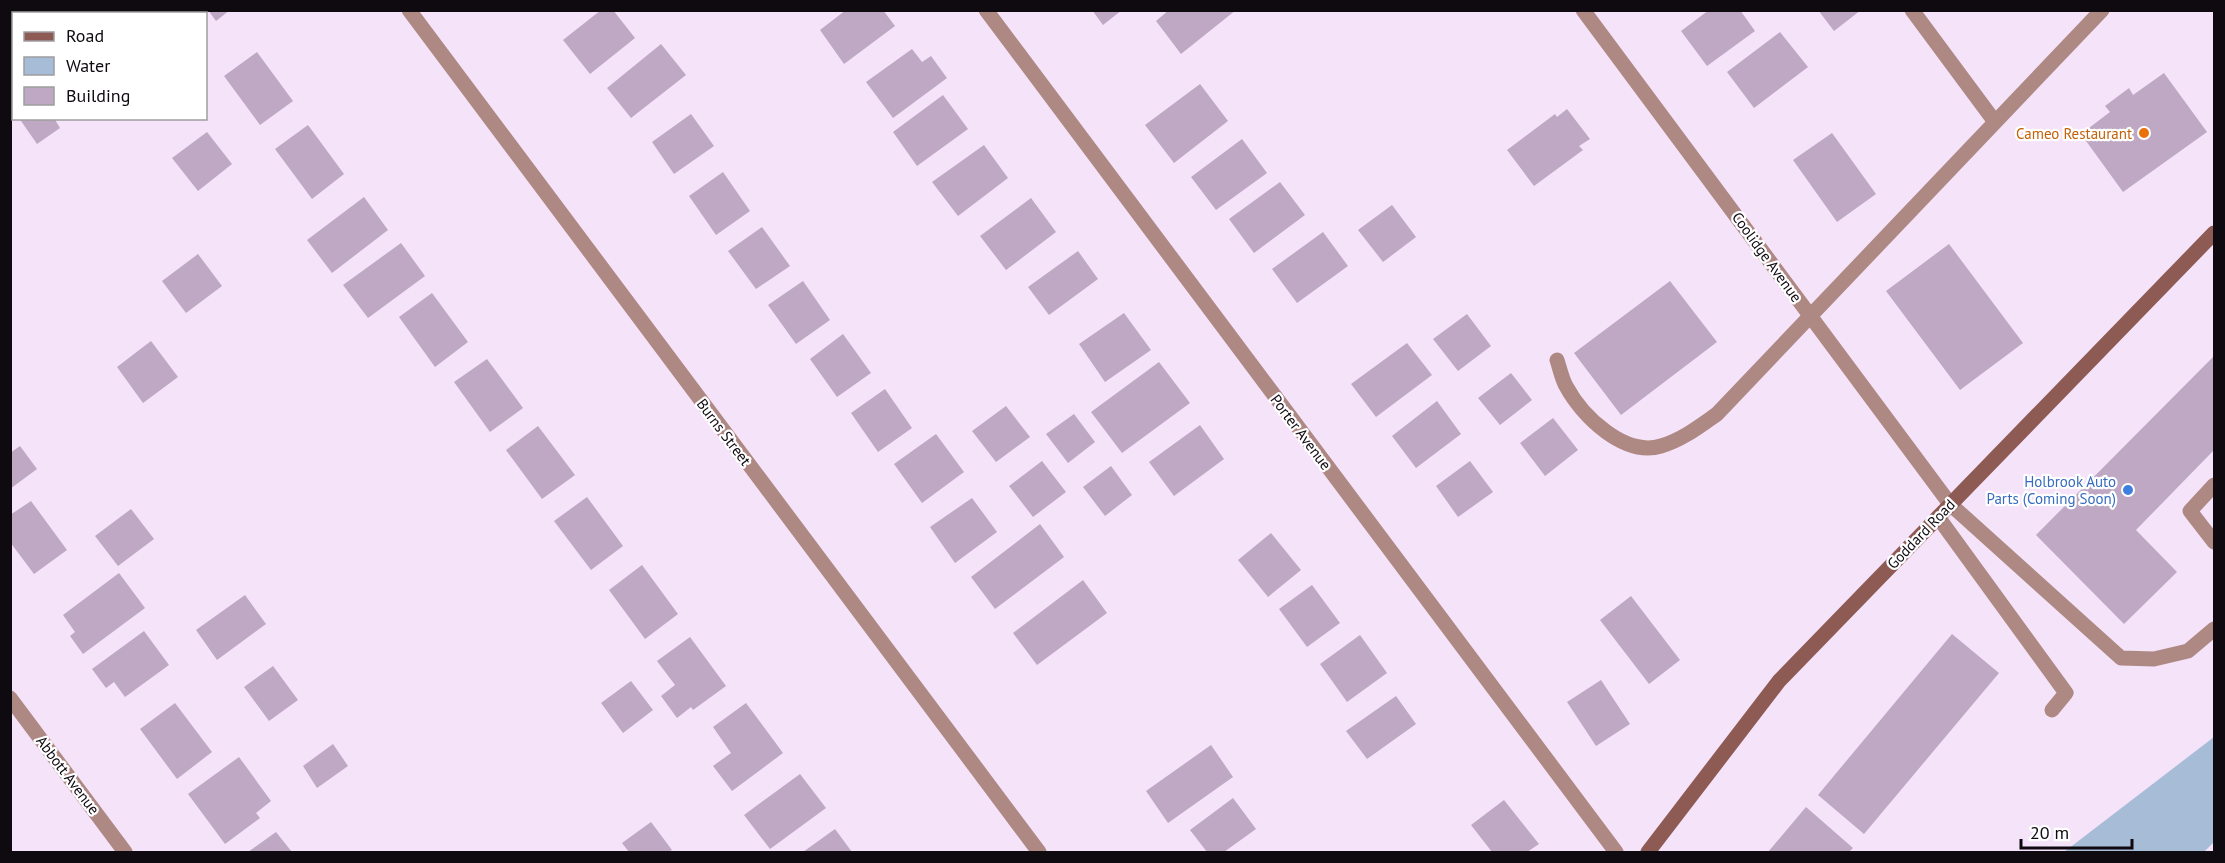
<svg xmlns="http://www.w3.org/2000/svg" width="2225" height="863" font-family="'PT Sans',sans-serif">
<rect width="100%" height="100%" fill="#f5e3fa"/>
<path fill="#a7bdd7" d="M2214,737V842L2204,852H2064Z"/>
<path fill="#bea8c3" d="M10,10H55L51,14H14V40L10,42Z
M208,10H230L216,21Z
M601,10H613L635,38L590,74L563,40Z
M846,10H883L895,26L844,64L820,30Z
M1092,10H1122L1103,25Z
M1169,10H1236L1181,54L1156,21Z
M1709,10H1740L1755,31L1707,66L1681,31Z
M1818,10H1861L1834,31Z
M1780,32L1808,67L1754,108L1727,72Z
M661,44L686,75L631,118L607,88Z
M912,49L922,62L931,56L947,78L893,118L866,82Z
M257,52L293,101L260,125L224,76Z
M2164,73L2207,132L2123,192L2081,134L2110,112L2105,106L2129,88L2133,95Z
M1200,84L1228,121L1174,163L1145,125Z
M943,95L968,129L917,166L893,132Z
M1567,109L1590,139L1579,146L1583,150L1534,186L1507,150L1555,114L1557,117Z
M691,114L714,146L674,174L652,142Z
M19,118H54L60,128L37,144Z
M308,125L344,174L312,199L275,149Z
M207,132L232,164L198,191L172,158Z
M1832,133L1876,194L1837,222L1793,160Z
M1242,139L1267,173L1216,210L1191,177Z
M984,145L1008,178L958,216L932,182Z
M723,172L750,211L716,235L689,196Z
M1280,182L1305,215L1254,253L1229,219Z
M364,197L388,230L332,273L307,240Z
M1031,198L1056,232L1006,270L980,236Z
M1392,205L1416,237L1383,262L1358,230Z
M762,227L790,266L756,289L728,251Z
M1323,232L1348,266L1297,303L1272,269Z
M401,243L425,276L368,318L343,285Z
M1949,244L2023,343L1960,390L1886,291Z
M1078,251L1098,279L1049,315L1028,287Z
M198,254L222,286L186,313L162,281Z
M803,281L830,320L796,344L768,305Z
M1670,281L1717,342L1621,415L1574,353Z
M432,293L468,342L435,367L399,317Z
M1124,313L1151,350L1105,382L1079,344Z
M1467,314L1491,346L1458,371L1433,339Z
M843,334L871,373L837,397L810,359Z
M151,341L178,377L143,403L117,367Z
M1407,343L1432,375L1376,417L1351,384Z
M2214,356V450L2136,530L2177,572L2124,624L2036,535Z
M487,359L523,408L490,432L454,382Z
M1159,362L1190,403L1122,453L1091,412Z
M1511,373L1532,400L1500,425L1478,398Z
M885,389L912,428L878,452L851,413Z
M1437,401L1461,434L1416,468L1392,436Z
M1006,406L1030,437L996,462L972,431Z
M1074,414L1095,442L1068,463L1046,434Z
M1553,418L1578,450L1545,476L1520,443Z
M1200,425L1224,459L1174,496L1149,462Z
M538,426L575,475L542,499L506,450Z
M936,434L964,472L922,503L894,464Z
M20,446L37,469L10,489V453Z
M1042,461L1066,492L1033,517L1009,486Z
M1470,461L1493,492L1458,517L1436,486Z
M1111,466L1132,495L1105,516L1083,487Z
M587,497L623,546L591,570L554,521Z
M972,498L997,532L955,563L930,527Z
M31,501L67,550L34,574L10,542V515Z
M131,509L154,539L118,566L95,536Z
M1040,524L1064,557L995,609L971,577Z
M1271,533L1301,570L1268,597L1238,560Z
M642,565L678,614L645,639L609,590Z
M119,573L145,608L83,654L70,636L75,632L63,615Z
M1083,580L1107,613L1037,665L1013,633Z
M1312,585L1340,623L1307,647L1279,609Z
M245,595L266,624L217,660L196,630Z
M1631,596L1680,660L1649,684L1600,620Z
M144,631L169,665L125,697L114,682L106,688L92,669Z
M1952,634L1999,673L1864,834L1818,795Z
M1360,635L1387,673L1347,702L1320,664Z
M690,637L726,686L693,710L691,707L677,718L661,696L675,685L657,661Z
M273,666L298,700L269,721L244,687Z
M1601,680L1630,724L1596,746L1567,702Z
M631,681L653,710L623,733L601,703Z
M1396,696L1416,724L1367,759L1346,731Z
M175,703L212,752L177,779L140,729Z
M746,703L783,753L732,791L713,766L731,753L713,727Z
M333,744L348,766L317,788L303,766Z
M1211,745L1233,777L1168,823L1146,791Z
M239,757L271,801L256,813L260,818L225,844L188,794Z
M800,774L826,808L770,849L744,815Z
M1233,798L1256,829L1224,852H1207L1190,830Z
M1504,800L1539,844L1527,852H1492L1471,825Z
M1806,807L1853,848L1849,852H1768Z
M651,822L672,850L668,852H629L622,843Z
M835,829L852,852H803Z
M276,832L292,852H248Z"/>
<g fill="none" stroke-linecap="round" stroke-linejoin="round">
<path stroke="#ae8984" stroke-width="15" d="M1912,10L1995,122
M1557,360C1560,369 1562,379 1566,386C1582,416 1624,457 1661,446C1682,440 1700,426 1717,414L2102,10
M2214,485L2190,511L2214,542
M1950,504L2121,658L2154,659L2188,651L2214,629
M1938,517L2066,693L2052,710"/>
<path stroke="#ae8984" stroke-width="15" d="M409,10L1039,852
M986,10L1616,852
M1583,10L1950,504
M10,698L125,852"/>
<path stroke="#8e5a54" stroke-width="15" d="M1648,852L1779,681L2214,233"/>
</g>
<circle fill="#e8710a" stroke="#fff" stroke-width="2" cx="2144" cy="133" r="6"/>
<circle fill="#3f7fe0" stroke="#fff" stroke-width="2" cx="2128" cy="490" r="6"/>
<g text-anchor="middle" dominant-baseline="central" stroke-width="4.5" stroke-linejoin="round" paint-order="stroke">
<g font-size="15" fill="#c56008" stroke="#fff" text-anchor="end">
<text x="2132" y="133">Cameo Restaurant</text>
</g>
<g font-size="15" fill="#0f0910" stroke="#fff">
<text transform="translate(1767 257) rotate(54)">Coolidge Avenue</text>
<text transform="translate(724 432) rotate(53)">Burns Street</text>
<text transform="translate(1301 432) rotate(53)">Porter Avenue</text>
<text transform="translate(1921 534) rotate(-46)">Goddard Road</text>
<text transform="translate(68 775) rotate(53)">Abbott Avenue</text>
</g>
<g font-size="15" fill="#366cbe" stroke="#fff" text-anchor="end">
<text x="2116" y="481">Holbrook Auto<tspan x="2116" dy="17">Parts (Coming Soon)</tspan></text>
</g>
</g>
<rect width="2225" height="863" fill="none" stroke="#0f0910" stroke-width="24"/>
<rect x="12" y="12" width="195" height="108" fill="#ffffff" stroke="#9f9d9f" stroke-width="1.5"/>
<rect x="24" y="32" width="30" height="9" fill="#8e5a54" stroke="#9f9d9f" stroke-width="1.5"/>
<text x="66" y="42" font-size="18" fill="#0f0910">Road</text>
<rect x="24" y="57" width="30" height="18" fill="#a7bdd7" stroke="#9f9d9f" stroke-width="1.5"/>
<text x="66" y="72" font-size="18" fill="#0f0910">Water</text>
<rect x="24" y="87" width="30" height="18" fill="#bea8c3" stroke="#9f9d9f" stroke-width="1.5"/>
<text x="66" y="102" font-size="18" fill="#0f0910">Building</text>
<path d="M2021 839v9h111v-9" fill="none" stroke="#0f0910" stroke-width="3"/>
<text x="2030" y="839" font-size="18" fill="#0f0910" stroke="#ffffff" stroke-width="4.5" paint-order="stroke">20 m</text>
</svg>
